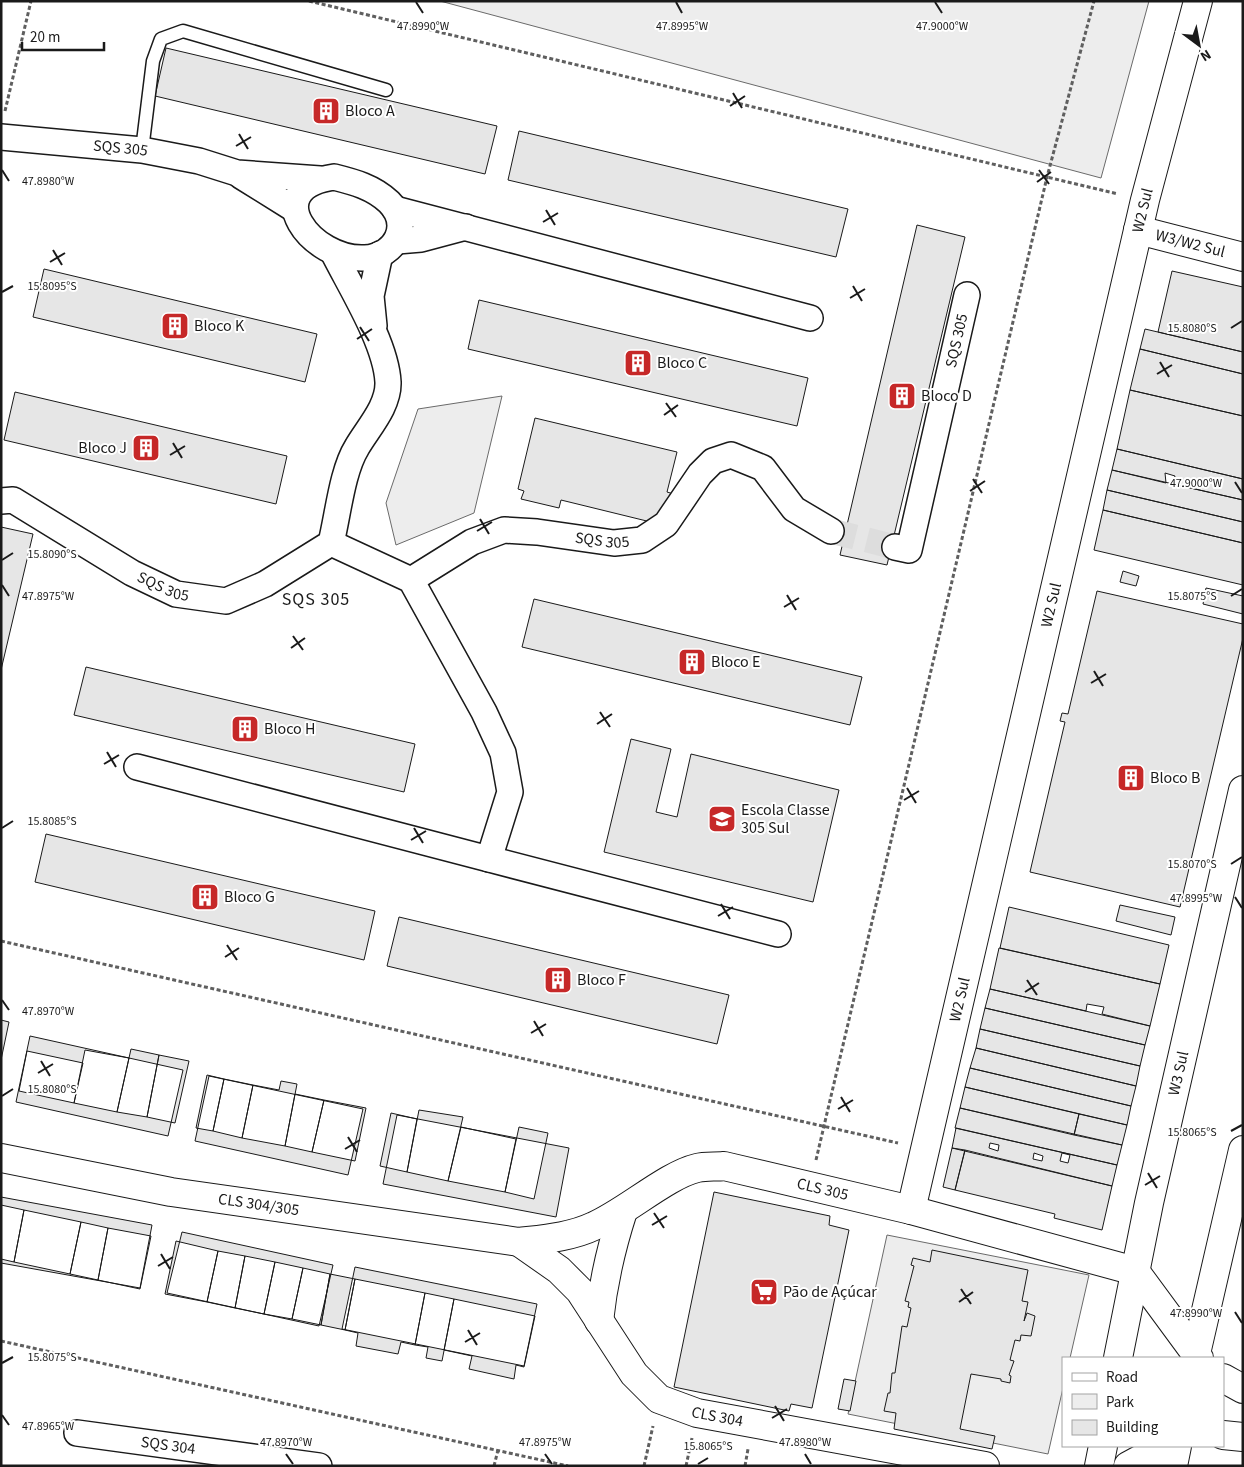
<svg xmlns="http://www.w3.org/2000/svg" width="1244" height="1467" font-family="'Source Sans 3',sans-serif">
<rect width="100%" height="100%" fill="#fff"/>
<path fill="#ededed" stroke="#6a6a6a" d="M440,1H1149L1101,178Z
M502,396L474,513L396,545L386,503L418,409Z
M887,1235L1089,1275L1070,1358H1063V1388L1048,1454L848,1414Z"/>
<path fill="#e6e6e6" stroke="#1a1a1a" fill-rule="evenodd" d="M166,48L497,126L485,174L155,96Z
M519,131L848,209L836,257L508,180Z
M917,225L965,237L887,565L840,555Z
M44,269L317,334L305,382L33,317Z
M1172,271L1243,287V352L1158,332Z
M479,300L808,378L797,426L468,349Z
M1145,329L1243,352V374L1140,349Z
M1140,349L1243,374V416L1130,390Z
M1130,390L1243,416V479L1117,449Z
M15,392L287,456L276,504L4,440Z
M535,418L677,452L667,492L677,495L659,524L561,500L559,508L521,499L524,491L518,489Z
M1117,449L1243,479V500L1173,484L1175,476L1165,473L1166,483L1112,470Z
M1112,470L1243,500V522L1107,490Z
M1107,490L1243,522V543L1103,510Z
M1103,510L1243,543V585L1094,550Z
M1,527L33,534L1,670Z
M1123,571L1139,576L1136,586L1120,582Z
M1206,588L1243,596V614L1203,604Z
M1097,591L1243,624V638L1180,907L1030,872L1065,722L1060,721L1062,713L1068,714Z
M534,599L862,677L850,725L522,647Z
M86,667L415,744L404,792L74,715Z
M631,739L671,749L656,812L677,817L691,754L839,790L813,902L604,852Z
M46,834L375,911L364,960L35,882Z
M1120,905L1175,917L1171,935L1116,921Z
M1009,907L1169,945L1160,984L1000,948Z
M399,917L729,995L717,1044L387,966Z
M999,948L1160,984L1150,1026L1102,1014L1104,1007L1087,1004L1086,1011L990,989Z
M990,989L1150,1026L1145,1045L985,1008Z
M985,1008L1145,1045L1140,1066L980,1029Z
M1,1020L9,1022L1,1060Z
M980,1029L1140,1066L1136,1086L976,1048Z
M30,1036L183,1070L168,1136L16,1102Z
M976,1048L1136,1086L1131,1106L970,1068Z
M131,1049L159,1055L147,1117L117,1112Z
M85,1050L129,1058L117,1112L74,1103Z
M27,1051L83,1063L74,1103L19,1091Z
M159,1055L189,1061L175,1123L147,1117Z
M970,1068L1131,1106L1127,1125L965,1087Z
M207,1075L224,1079L213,1131L196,1128Z
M209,1076L363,1109L348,1175L195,1141Z
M224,1079L253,1085L242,1138L213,1131Z
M281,1081L297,1084L285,1146L242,1138L253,1085L279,1090Z
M965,1087L1079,1114L1074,1135L960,1108Z
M295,1094L324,1100L312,1152L285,1146Z
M324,1100L366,1108L355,1161L312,1152Z
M960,1108L1122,1145L1117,1165L955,1128Z
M419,1110L463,1117L448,1181L407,1172Z
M391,1113L417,1119L407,1172L380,1166Z
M1079,1114L1127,1125L1122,1145L1074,1135Z
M397,1115L569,1148L556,1217L383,1184Z
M461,1127L516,1139L505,1192L448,1181Z
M519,1127L548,1133L534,1199L505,1192Z
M956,1128L1117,1165L1112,1186L952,1148ZM990,1143L999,1145L998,1151L989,1148ZM1034,1153L1043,1156L1042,1161L1033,1159ZM1062,1153L1070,1155L1068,1163L1060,1161Z
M952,1148L965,1150L955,1190L943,1187Z
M965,1150L1112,1186L1102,1230L1054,1218L1055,1214L955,1190Z
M714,1192L830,1216L829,1225L849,1230L812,1408L791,1404L789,1411L674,1387Z
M1,1197L152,1225L140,1288L1,1263Z
M1,1205L24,1210L14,1262L1,1259Z
M24,1210L81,1222L70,1274L14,1262Z
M81,1222L108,1228L98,1280L70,1274Z
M108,1228L151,1236L140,1289L98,1280Z
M182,1232L333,1265L319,1326L167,1293Z
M176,1241L218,1251L207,1302L165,1294Z
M932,1250L1028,1270L1022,1301L1028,1302L1024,1321L1027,1313L1035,1316L1031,1336L1021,1335L1020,1341L1015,1340L1010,1360L1014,1361L1009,1375L1011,1376L1010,1383L1001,1381V1379L971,1374L960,1429L995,1436L992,1449L894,1429L896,1413L884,1411L888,1393H890L892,1373H895L902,1326L907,1327L911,1308L908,1307L909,1302L905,1301L914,1266L911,1265L913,1258L930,1262Z
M218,1251L245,1256L235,1308L207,1302Z
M245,1256L275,1262L264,1314L235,1308Z
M275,1262L303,1268L292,1319L264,1314Z
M355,1267L537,1304L524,1366L342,1329Z
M303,1268L330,1274L321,1325L292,1319Z
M330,1274L355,1279L345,1330L321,1325Z
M355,1279L425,1293L415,1345L401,1342L398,1354L356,1346L358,1333L345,1330Z
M425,1293L454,1299L442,1361L426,1358L428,1347L415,1345Z
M454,1299L535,1316L524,1367L516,1365L514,1379L469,1369L472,1356L444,1350Z
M844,1379L856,1381L850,1411L838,1409Z"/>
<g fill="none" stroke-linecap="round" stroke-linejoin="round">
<path stroke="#ddd" stroke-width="25" stroke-dasharray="25 12" stroke-linecap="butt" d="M831,531L895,547"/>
<defs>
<path id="service" d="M142,150L153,61L161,39L183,31L386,90"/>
<g id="minor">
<path id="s1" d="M1,137L142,150L199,161L237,173L320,179"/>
<path d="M241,176L294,209"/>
<path d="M334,177C354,182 373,187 389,202C412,225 396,256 365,258C312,261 256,189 334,177Z"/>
<path d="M395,209L810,318"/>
<path d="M397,241L421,239L466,227"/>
<path d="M374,326L371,296L380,254"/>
<path id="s2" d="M1,501L13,500L132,573L176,594L226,601L265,584L331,543C338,515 342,471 357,447C368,428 389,406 388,382C386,343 351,288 333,252"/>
<path id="s3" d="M895,547L909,550L967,295"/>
<path id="s4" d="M411,580L472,542L504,530L537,532L614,543L642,540L666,524L700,474L713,461L731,455L763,468L794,509L831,531"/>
<path d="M137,767L489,859L510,792L503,753L484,712L411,580L331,543"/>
<path d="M489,859L778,934"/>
<path id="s5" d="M77,1433L319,1466"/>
</g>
<g id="tertiary">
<path id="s6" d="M1138,230L1243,257"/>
<path id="s7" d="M1,1158L171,1192L519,1242C544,1239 571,1237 594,1226C626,1212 667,1175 697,1168C705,1166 716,1167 724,1166L911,1210L1135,1271"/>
<path id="s8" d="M911,1210L1145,200L1198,1"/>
<path id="s9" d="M519,1242L559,1270L580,1291L634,1374L659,1399L697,1413L985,1466"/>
<path d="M599,1321C603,1283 611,1248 623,1211"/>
</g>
<path id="secondary" d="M1135,1271L1199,1358
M1223,1378L1243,1389
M1223,1435L1243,1437
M1128,1466L1165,1446"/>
<g id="primary">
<path id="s10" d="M1118,1358L1149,1203L1243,790"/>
<path d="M1195,1358L1243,1150"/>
<path d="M1099,1466L1103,1446"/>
<path d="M1173,1466L1177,1446"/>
</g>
</defs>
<use href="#service" stroke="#1a1a1a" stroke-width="15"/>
<use href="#minor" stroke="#1a1a1a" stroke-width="28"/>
<use href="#tertiary" stroke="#1a1a1a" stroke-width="30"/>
<use href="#secondary" stroke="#1a1a1a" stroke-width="30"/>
<use href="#primary" stroke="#1a1a1a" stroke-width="30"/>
<path stroke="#5f5f5f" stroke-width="3" stroke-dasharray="4 2.5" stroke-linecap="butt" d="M309,1L1118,194
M5,111L31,1
M1,941L898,1143
M816,1160L1047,177L1094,1
M1,1341L568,1466
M494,1466L498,1450
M644,1466L653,1426
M686,1466L692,1438
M745,1466L748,1449"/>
<use href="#service" stroke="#fff" stroke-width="12"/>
<use href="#minor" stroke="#fff" stroke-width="25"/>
<use href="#tertiary" stroke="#fff" stroke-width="28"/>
<use href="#secondary" stroke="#fff" stroke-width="28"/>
<use href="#primary" stroke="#fff" stroke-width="28"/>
</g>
<path fill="none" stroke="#1a1a1a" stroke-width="2" d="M416,2L423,13M676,2L682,13M935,2L942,13M733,93L742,108M730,106L745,96M239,134L248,149M236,146L251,137M2,170L9,181M1039,170L1049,184M1037,182L1051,172M546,210L555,225M543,222L558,213M53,250L62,265M50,262L65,253M853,286L862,301M2,292L13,286M850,298L865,289M360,327L369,341M1231,328L1242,321M357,339L372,329M1160,362L1169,377M1157,374L1172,365M666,403L676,417M664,415L678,405M173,443L182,458M170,455L185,446M973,479L982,493M1235,482L1242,493M970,491L985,481M480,519L489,534M477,531L492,522M2,560L13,553M2,585L9,596M787,595L796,610M1231,596L1242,589M784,607L799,598M293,636L303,650M291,648L305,638M1094,671L1103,686M1091,683L1106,674M600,712L610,727M597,724L612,714M107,752L116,767M104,764L119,755M907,788L916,803M904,800L919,791M2,828L13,821M414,828L423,843M411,840L426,831M1231,864L1242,857M1235,897L1242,908M721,904L730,919M718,916L733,907M227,945L237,960M225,957L239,948M1027,980L1037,995M1025,992L1039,983M2,1000L9,1010M534,1021L543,1036M531,1033L546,1024M41,1061L50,1076M38,1073L53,1064M2,1096L13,1089M841,1097L850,1112M838,1109L853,1100M1231,1131L1242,1125M348,1137L357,1152M345,1149L360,1140M1148,1173L1157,1188M1145,1185L1160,1176M654,1213L664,1228M652,1225L667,1216M161,1254L170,1269M158,1266L173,1257M961,1289L971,1304M959,1302L973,1292M1235,1312L1242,1323M468,1330L477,1345M465,1342L480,1333M2,1363L13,1357M775,1406L784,1421M2,1415L9,1425M772,1418L787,1409M286,1454L293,1464M545,1454L552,1464M805,1454L811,1464M698,1464L708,1458"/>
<defs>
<symbol id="building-square" viewBox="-11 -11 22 22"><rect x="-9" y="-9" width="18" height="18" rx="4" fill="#c62828" stroke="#fff"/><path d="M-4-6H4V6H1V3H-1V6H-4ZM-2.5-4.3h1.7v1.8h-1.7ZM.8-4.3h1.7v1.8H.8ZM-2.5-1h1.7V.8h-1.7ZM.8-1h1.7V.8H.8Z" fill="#fff"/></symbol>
<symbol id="school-square" viewBox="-11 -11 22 22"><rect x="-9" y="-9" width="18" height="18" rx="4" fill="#c62828" stroke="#fff"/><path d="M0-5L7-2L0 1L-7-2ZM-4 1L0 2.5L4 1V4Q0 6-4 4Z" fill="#fff"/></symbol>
<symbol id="supermarket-square" viewBox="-11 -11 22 22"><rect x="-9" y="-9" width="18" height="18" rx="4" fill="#c62828" stroke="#fff"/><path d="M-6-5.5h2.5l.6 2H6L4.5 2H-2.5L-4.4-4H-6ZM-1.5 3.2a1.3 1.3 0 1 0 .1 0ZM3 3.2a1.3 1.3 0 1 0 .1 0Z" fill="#fff"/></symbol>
</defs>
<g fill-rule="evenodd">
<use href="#building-square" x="310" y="95" width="32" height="32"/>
<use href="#building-square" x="159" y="310" width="32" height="32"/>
<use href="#building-square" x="622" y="347" width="32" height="32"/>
<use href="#building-square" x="886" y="380" width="32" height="32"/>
<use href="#building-square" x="130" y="432" width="32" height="32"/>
<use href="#building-square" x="676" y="646" width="32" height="32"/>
<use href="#building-square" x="229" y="713" width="32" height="32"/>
<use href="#building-square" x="1115" y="762" width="32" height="32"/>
<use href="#school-square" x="706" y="803" width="32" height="32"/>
<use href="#building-square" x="189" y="881" width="32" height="32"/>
<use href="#building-square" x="542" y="964" width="32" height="32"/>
<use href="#supermarket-square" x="748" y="1276" width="32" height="32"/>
</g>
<g text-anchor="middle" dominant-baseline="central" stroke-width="4" stroke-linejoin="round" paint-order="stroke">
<g font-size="16" fill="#1a1a1a" stroke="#fff" text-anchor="start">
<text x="345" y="111">Bloco A</text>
<text x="194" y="326">Bloco K</text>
<text x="657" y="363">Bloco C</text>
<text x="921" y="396">Bloco D</text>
<text x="127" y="448" text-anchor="end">Bloco J</text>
<text x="711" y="662">Bloco E</text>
<text x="264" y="729">Bloco H</text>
<text x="1150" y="778">Bloco B</text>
<text x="741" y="810">Escola Classe<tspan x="741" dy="18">305 Sul</tspan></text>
<text x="224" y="897">Bloco G</text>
<text x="577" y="980">Bloco F</text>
<text x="783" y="1292">Pão de Açúcar</text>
</g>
<g font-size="16" fill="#1a1a1a" stroke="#fff">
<text stroke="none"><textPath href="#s1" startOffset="120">SQS 305</textPath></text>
<text stroke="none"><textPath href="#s8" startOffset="1026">W2 Sul</textPath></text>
<text stroke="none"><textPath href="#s6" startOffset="54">W3/W2 Sul</textPath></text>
<text stroke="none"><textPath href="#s3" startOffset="229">SQS 305</textPath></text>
<text stroke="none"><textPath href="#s4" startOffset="205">SQS 305</textPath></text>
<text stroke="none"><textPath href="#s2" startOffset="186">SQS 305</textPath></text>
<text stroke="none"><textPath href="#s8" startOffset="621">W2 Sul</textPath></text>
<text stroke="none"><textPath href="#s8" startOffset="216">W2 Sul</textPath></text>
<text stroke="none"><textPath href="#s10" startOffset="291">W3 Sul</textPath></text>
<text stroke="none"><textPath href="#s7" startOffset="849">CLS 305</textPath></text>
<text stroke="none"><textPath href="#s7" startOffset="262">CLS 304/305</textPath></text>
<text stroke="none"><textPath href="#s9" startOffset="274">CLS 304</textPath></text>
<text stroke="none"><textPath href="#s5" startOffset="92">SQS 304</textPath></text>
</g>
<g font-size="18" letter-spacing="1" fill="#1a1a1a" stroke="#fff">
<text x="316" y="599">SQS 305</text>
</g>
</g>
<g font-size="12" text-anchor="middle" fill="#1a1a1a" stroke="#fff" stroke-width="4" stroke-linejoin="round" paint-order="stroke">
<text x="423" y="30">47.8990°W</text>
<text x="682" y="30">47.8995°W</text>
<text x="942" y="30">47.9000°W</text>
<text x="48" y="185">47.8980°W</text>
<text x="52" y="290">15.8095°S</text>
<text x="1192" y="332">15.8080°S</text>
<text x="1196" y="487">47.9000°W</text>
<text x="52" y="558">15.8090°S</text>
<text x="48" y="600">47.8975°W</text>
<text x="1192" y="600">15.8075°S</text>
<text x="52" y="825">15.8085°S</text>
<text x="1192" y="868">15.8070°S</text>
<text x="1196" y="902">47.8995°W</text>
<text x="48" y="1015">47.8970°W</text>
<text x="52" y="1093">15.8080°S</text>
<text x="1192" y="1136">15.8065°S</text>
<text x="1196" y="1317">47.8990°W</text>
<text x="52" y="1361">15.8075°S</text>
<text x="48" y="1430">47.8965°W</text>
<text x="286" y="1446">47.8970°W</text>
<text x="545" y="1446">47.8975°W</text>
<text x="805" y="1446">47.8980°W</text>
<text x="708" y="1450">15.8065°S</text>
</g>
<rect width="1244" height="1467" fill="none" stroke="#1a1a1a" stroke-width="5"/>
<rect x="1062" y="1357" width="162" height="90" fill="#ffffff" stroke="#a3a3a3"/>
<rect x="1072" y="1373" width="25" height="8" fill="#ffffff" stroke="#a3a3a3"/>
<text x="1106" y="1382" font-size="15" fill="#1a1a1a">Road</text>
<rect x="1072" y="1394" width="25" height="15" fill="#ededed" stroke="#a3a3a3"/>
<text x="1106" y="1407" font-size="15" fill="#1a1a1a">Park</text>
<rect x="1072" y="1420" width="25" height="15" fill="#e6e6e6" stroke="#a3a3a3"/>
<text x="1106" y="1432" font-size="15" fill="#1a1a1a">Building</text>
<g transform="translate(1199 45) rotate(148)" stroke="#ffffff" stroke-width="4" paint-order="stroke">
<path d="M0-4L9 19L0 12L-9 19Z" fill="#1a1a1a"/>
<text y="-8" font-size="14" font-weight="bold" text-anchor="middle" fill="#1a1a1a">N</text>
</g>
<path d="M22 42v8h82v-8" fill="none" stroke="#1a1a1a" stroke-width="2.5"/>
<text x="30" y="42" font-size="15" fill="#1a1a1a" stroke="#ffffff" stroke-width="4" paint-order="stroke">20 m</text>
</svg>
